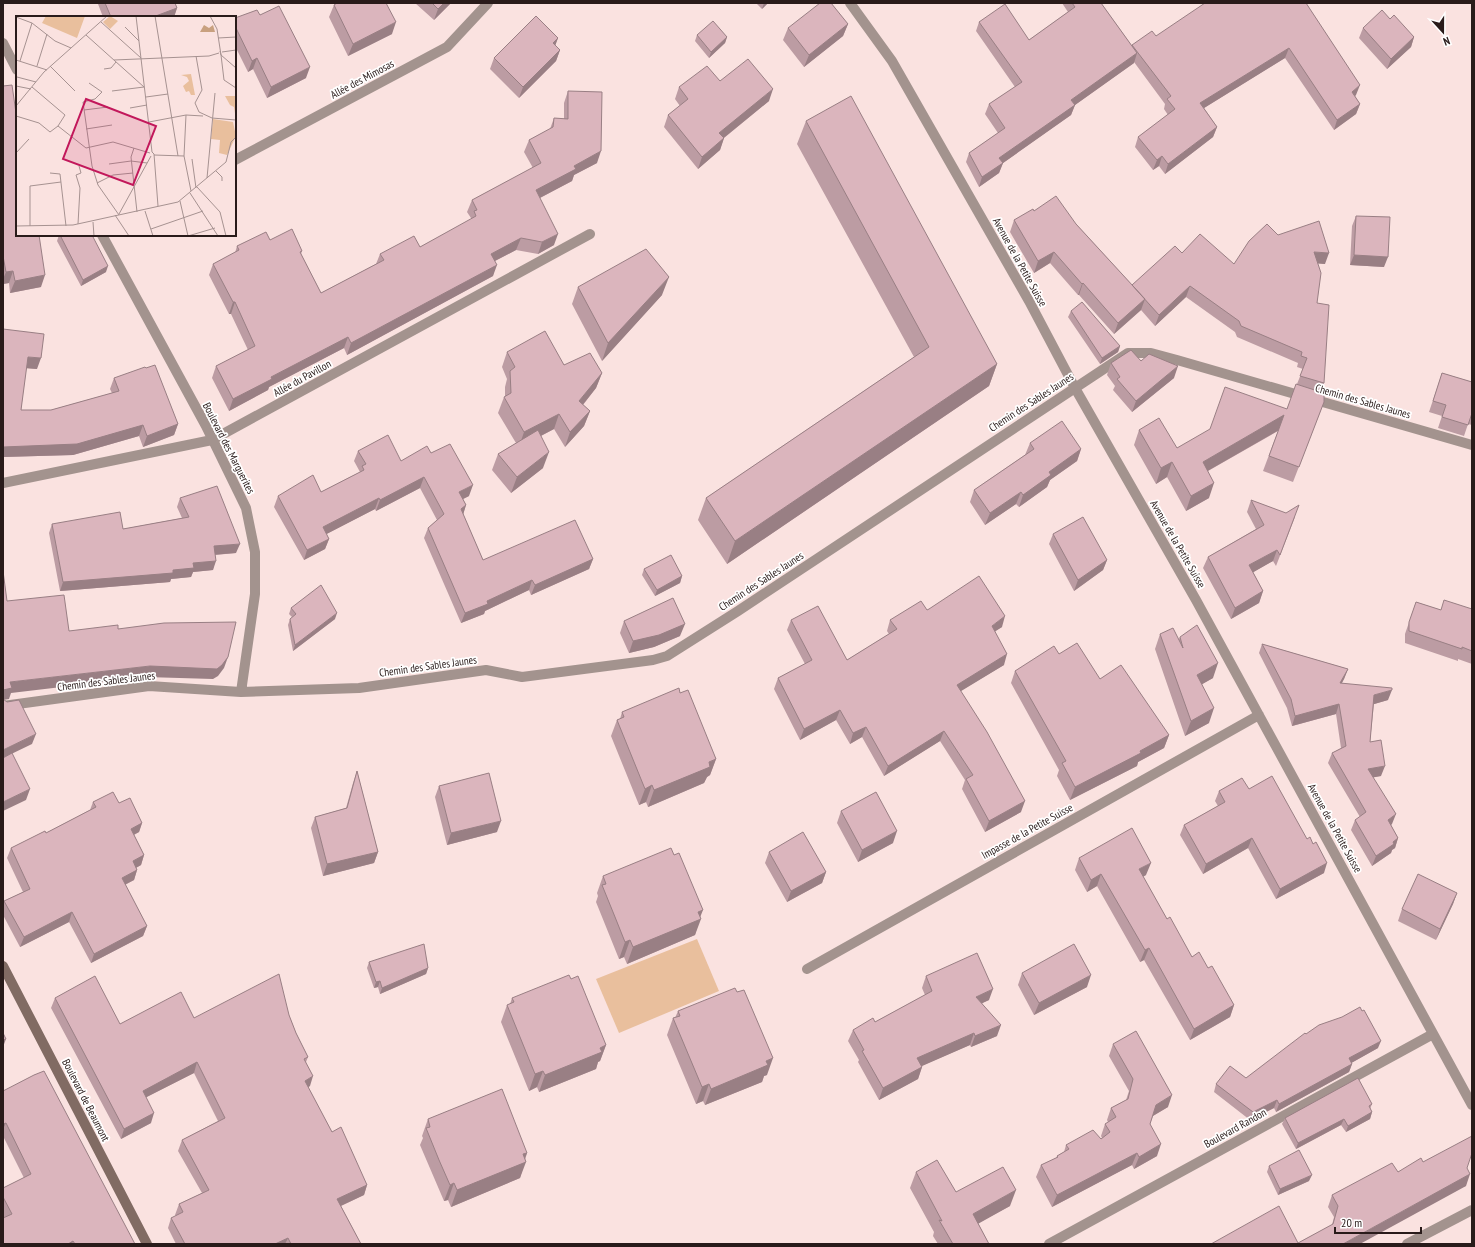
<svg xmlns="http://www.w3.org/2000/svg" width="1475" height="1247" font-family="'PT Sans Narrow',sans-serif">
<rect width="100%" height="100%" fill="#fae2e0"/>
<path fill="#e9bf9d" d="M697,939L719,991L619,1033L596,979Z"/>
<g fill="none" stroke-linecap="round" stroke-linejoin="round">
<path stroke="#a3938e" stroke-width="10" d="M850,3L892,61L1029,301L1075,388L1196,600L1472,1105
M3,43L17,70
M235,160L447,47L488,3
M102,235L206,426L246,508L255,552V594L241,692
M3,483L212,440L590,234
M3,706L149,686L241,692L359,688L486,670L522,677L653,660L667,656L738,611L1128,353H1151L1177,360L1472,445
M807,969L1259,715
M1049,1244L1433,1034
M1407,1244L1472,1210"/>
<path stroke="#816b63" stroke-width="10" d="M3,966L147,1244"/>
</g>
<path fill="#bc9ca3" d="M98,3H175L177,8L174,17H103L98,4Z
M415,3H451L434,20Z
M756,3H768L762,9Z
M1062,3H1101L1132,46V45L1156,36L1306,3L1356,95L1355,96L1360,104L1356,114L1334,130L1285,58L1204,108L1217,127L1213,137L1165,174L1159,166L1153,170L1135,147L1138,137L1168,115L1164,109L1165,104L1134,62V63L1075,105L1071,115L1003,163L999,173L979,187L966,162L969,153L998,133L985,114L989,104L1015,87L976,31L979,22L1029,40L1068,12Z
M334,5L392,34L348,56L329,17Z
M235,18L306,78L267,98L253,69L248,72L235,46Z
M1390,19L1414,37L1411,47L1387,69L1359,38L1363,28Z
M848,24L843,36L804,67L783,40L788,28Z
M697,35L727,37L725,43L709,58L695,41Z
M558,38L555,45L560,50L556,61L519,98L490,69L494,58Z
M720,81L769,101L724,138L720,150L698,169L664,127L668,115L680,106L675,99L679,87Z
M3,86L17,120L41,287L10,293L9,283L3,284Z
M568,91L597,163L574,175L572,181L540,198L554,245L538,254L516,250L495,261L493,276L347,355L344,348L269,387L268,390L229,411L212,378L216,366L248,350L231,314H229L209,275L213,264L235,253L237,246L270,240L302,251L301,254L321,293L376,264L380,254L420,247L471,220V218L467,212L472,200L533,168L524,152L529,140L550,129L554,118L564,119V103Z
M806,121L997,364L989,386L727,564L698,520L706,498L914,357L797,144Z
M1034,211L1076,224L1132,285L1182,253L1234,264L1278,235L1325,264L1318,263L1317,303L1324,383L1321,392L1324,402L1293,482L1263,471L1278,431L1208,471L1209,498L1186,511L1167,477L1156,484L1134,445L1139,430L1177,448L1287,409L1303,369L1297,367L1298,363L1237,337L1235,332L1186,297L1155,326L1141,310L1114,334L1079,295H1078L1050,263L1034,273L1010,232L1014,220Z
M1356,216L1384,267L1350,265L1352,226Z
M59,235L106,272L81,286L57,241Z
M578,287L662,295L602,361L572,304Z
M1071,311L1120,346L1118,352L1100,364L1068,317Z
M3,329L37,369L26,368L21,410H51L112,393L110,389L114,378L178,424L174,435L143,447L139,436L73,455L3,457Z
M507,352L602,373L596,388L583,405L590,411L584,426L565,447L554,429L541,436L543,468L511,493L492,470L498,454L516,443L498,413L504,397H505V387L507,379L502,367Z
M1141,361L1174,378L1132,412L1113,390L1115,386L1107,375L1111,363Z
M1442,373L1472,382V425L1468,424L1464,436L1438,428L1442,416L1429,412Z
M1030,443L1081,449L1077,461L1050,480L1047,487L1019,507L1016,504L985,525L970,502L974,490L1025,455Z
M358,451L401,461L431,453L469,496L463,499L466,505L463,514L483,560L593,559L589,569L531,595L529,590L485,611L484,614L461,623L424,538L428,528L437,520L420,488L376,511L375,509L326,534L329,539L325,549L304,560L274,507L278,496L321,492L360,472L354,461Z
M180,498L236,553L215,555L213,570L193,572L191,577L171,579L170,582L60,591L49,533L52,524L123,529L182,518L177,507Z
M1251,500L1295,517L1276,566L1273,561L1253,572L1263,591L1259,603L1231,619L1203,568L1208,557L1256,529L1247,512Z
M1053,534L1107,560L1103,570L1074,591L1049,544Z
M644,569L682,576L680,583L655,596L642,575Z
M1416,602L1441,610L1472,609V664L1458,659V661L1405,643V634Z
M291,608L335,619L293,651L288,625L290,619L292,617L289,614Z
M927,610L1002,627L995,631L1004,665L960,691L1021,812L985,832L962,789L965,780L940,741L884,776L862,737L850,744L836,720L800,740L774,689L778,678L805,664L787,630L791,620L847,660L889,634L887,631L890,620Z
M624,621L680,636L654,647L629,653L620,633Z
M1160,634L1179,639L1180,637L1213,678L1202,684L1209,723L1185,736L1155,649Z
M1262,644L1348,669L1344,679L1342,683L1388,700L1374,704L1370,742L1381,776L1373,777L1392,824L1391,825L1398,838L1395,848L1392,850L1391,853L1372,866L1351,830L1355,820L1360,817L1328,763L1332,753L1341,748L1336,714L1292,726L1287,708L1259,653Z
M1059,654L1100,679L1169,735L1164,748L1138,762L1137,766L1070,800L1057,776L1059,770L1011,683L1015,671Z
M680,693L716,759L710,775L707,777L704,783L648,807L646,802L639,805L611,736L617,720L620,719L622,712Z
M357,771L378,852L374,863L323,876L311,828L315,817L346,808L353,783Z
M439,786L497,832L447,845L435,797Z
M1249,789L1324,873L1276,899L1248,848L1203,874L1180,835L1184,825L1218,806L1215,801L1219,791Z
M93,802L119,803L142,823L139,832L134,835L144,855L141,865L136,868L137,870L134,880L125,885L147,926L143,936L91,963L69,922L20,947L3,915V905L4,901L23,892L7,858L11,848L46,833L90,810Z
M841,811L893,843L858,862L837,823Z
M769,852L826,872L822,883L787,902L765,863Z
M1079,858L1146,875L1143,877L1167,919L1192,957L1208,968L1234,1005L1230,1017L1190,1040L1144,960L1140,962L1097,886L1087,892L1075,870Z
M603,876L700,917L695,935L627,964L624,957L619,959L596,902L598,896L597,893Z
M1457,893L1453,904L1436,940L1398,921L1402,909Z
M369,962L428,968L426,974L380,994L378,987L374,988L367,968Z
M1022,973L1087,987L1034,1015L1018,985Z
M926,976L989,1000L982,1003L997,1036L971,1047L970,1045L921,1066L922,1067L918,1079L879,1100L858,1062L859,1060L848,1041L853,1030L875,1022L925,995L922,988Z
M55,998L120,1024L194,1018L289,1015L296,1033L308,1057L306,1062L310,1086L308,1087L332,1132L367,1185L364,1195L341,1206L361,1244H176L168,1228L171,1218L176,1216L175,1215L179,1204L202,1193L178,1151L182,1140L218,1121L194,1073L146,1097L151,1123L121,1139L51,1008Z
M512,998L606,1045L600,1061L598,1062L596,1069L539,1092L537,1087L529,1091L501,1022L507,1005L510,1004Z
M678,1011L767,1075L764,1076L762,1082L705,1105L703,1101L696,1104L667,1035L673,1018H675Z
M1306,1034L1378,1048L1351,1063L1352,1064L1349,1072L1276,1112L1274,1108L1250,1120L1214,1092L1216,1084L1246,1078Z
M1113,1044L1168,1107L1153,1116L1150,1124L1157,1156L1134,1169L1132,1165L1052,1207L1036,1177L1041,1165L1056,1158L1057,1156L1064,1152L1066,1145L1101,1139L1102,1138L1101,1136L1105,1124L1108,1122L1107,1120L1111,1108L1126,1100L1129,1091L1109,1056Z
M3,1091L135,1244H3L4,1218L3,1216V1188L24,1178L3,1136Z
M1372,1104L1370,1109L1372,1112L1370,1119L1346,1132L1341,1125L1296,1149L1282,1124L1285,1118Z
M428,1119L527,1153L520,1178L451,1207L448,1200L444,1201L420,1145L423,1138L422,1136Z
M1423,1162L1467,1168L1466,1186L1298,1243L1332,1225L1334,1217L1328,1207L1332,1195L1398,1172Z
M1269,1166L1309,1181L1278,1195L1267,1172Z
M916,1172L956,1192L1010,1206L978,1223L989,1244H938L933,1236L934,1232L910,1188Z"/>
<path fill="#997f84" d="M444,3H451L434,20L438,9Z
M764,3H768L762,9Z
M177,8L174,17H153Z
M396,22L392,34L348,56L353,44Z
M848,24L843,36L804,67L809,55Z
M727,37L725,43L709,58L711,52Z
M1414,37L1411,47L1387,69L1391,59Z
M558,38L554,49L553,43Z
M1289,48L1285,58L1196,113L1200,103Z
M560,50L556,61L519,98L523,87Z
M1137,53L1134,63L1075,105L1071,115L996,168L999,158L1071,100Z
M257,58L253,69L248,72L252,61Z
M310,67L306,78L267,98L271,87Z
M1360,85L1356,95L1348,102L1352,92Z
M773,89L769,101L715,145L719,133Z
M1360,104L1356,114L1334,130L1337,120Z
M1217,127L1213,137L1165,174L1168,164Z
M724,138L720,150L698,169L702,157Z
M601,151L597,163L574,175L572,181L532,202L536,190L574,166Z
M1162,156L1159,166L1153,170L1157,160Z
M1003,163L999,173L979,187L982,177Z
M558,234L554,245L538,254L542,242Z
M521,238L516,250L487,265L491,254Z
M1054,252L1050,263L1034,273L1038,261Z
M1314,252L1329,253L1325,264L1310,263Z
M1354,255L1388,257L1384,267L1350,265Z
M497,265L493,276L347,355L351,343Z
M108,266L106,272L81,286L83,280Z
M13,271L9,283L3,284V279L6,272Z
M45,275L41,287L10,293L15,281Z
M669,277L662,295L602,361L608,343Z
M1083,283L1079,295H1078L1082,284Z
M1190,286L1186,297L1155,326L1159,315Z
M1145,299L1141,310L1114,334L1118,323Z
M233,302H235L231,314H229Z
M348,337L344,348L269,387L268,390L229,411L233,399L271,377Z
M1120,346L1118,352L1100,364L1102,358Z
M28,357L41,358L37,369L24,368Z
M997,364L989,386L727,564L735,541Z
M1178,366L1174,378L1132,412L1136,401Z
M602,373L596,388L573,417L579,401Z
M590,411L584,426L565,447L570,432Z
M559,414L554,429L519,447L524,432Z
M1284,415L1279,430L1197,477L1203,462Z
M178,424L174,435L143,447L147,436Z
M143,425L139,436L73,455L3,457V447Z
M1081,449L1077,461L1050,480L1047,487L1019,507L1023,495L1049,472Z
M549,452L543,468L511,493L517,477Z
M1172,462L1167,477L1156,484L1161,468Z
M424,477L420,488L376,511L380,500Z
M1214,483L1209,498L1186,511L1191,496Z
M473,485L469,496L455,503L459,492Z
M1021,492L1016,504L985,525L990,513Z
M379,498L375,509L319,538L323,527Z
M466,505L463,515L461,509Z
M329,539L325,549L304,560L307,550Z
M240,544L236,553L211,555L214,546Z
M1277,550L1273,561L1245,577L1249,565Z
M593,559L589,569L531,595L535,585Z
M1107,560L1103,570L1074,591L1078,580Z
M216,561L213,570L193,572L191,577L171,579L170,582L60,591L63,582L173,570L193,563Z
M682,576L680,583L655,596L657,590Z
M532,580L529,590L485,611L484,614L461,623L465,613L487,601Z
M1263,591L1259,603L1231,619L1235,608Z
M337,613L335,619L293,651L295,645Z
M1005,616L1002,627L988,636L992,626Z
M685,624L680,636L654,647L629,653L633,641Z
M1007,654L1004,665L953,696L957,685Z
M228,657L224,668L218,676L213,679L146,677L11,693L9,699L3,700V690L10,682Z
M1218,663L1213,678L1192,690L1197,675Z
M1348,669L1344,679L1336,693L1340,683Z
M1392,690L1388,700L1371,705L1374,695Z
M1339,704L1336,714L1292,726L1295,716Z
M1214,708L1209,723L1185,736L1191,721Z
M840,710L836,720L800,740L804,729Z
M866,727L862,737L850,744L853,733Z
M944,731L940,741L884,776L888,766Z
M36,734L32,744L3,758V750Z
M1169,735L1164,748L1138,762L1137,766L1070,800L1075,787Z
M716,759L710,775L707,777L704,783L648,807L654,790Z
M1385,766L1381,776L1365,779L1368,769Z
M652,785L646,802L639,805L645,789Z
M30,789L26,800L3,811V802Z
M1025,801L1021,812L985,832L989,821Z
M1396,814L1392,824L1384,830L1388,820Z
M501,821L497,832L447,845L451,833Z
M142,823L139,832L127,838L131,829Z
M897,831L893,843L858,862L862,850Z
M1252,838L1248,848L1203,874L1206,864Z
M1398,838L1395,848L1392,850L1391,853L1372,866L1376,856Z
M378,852L374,863L323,876L327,864Z
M144,855L141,865L130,871L133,861Z
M1151,863L1146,875L1134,881L1139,869Z
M1327,863L1324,873L1276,899L1280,889Z
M137,870L134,880L118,888L122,878Z
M826,872L822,883L787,902L791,891Z
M1101,874L1097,886L1087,892L1091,880Z
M1457,893L1453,904L1436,940L1440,929Z
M703,910L699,920L701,919L695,935L627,964L633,947L698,912Z
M72,912L69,922L20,947L24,937Z
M147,926L143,936L91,963L94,954Z
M630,940L624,957L619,959L625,942Z
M1149,948L1144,960L1140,962L1145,950Z
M428,968L426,974L380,994L382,988Z
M1091,975L1087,987L1034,1015L1039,1003Z
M380,981L378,987L374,988L376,982Z
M993,989L989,1000L972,1008L976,997Z
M1234,1005L1230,1017L1190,1040L1194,1029Z
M1001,1025L997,1036L971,1047L975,1036Z
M974,1033L970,1045L913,1070L917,1058Z
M6,1039L3,1047V1040Z
M1381,1041L1378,1048L1346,1066L1349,1058Z
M606,1045L600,1061L598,1062L596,1069L539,1092L545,1075Z
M773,1058L767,1075L764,1076L762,1082L705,1105L711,1089L766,1061Z
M197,1062L194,1073L139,1101L143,1091Z
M1352,1064L1349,1072L1276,1112L1279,1104Z
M922,1067L918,1079L879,1100L883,1088Z
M543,1071L537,1087L529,1091L535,1074Z
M313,1076L310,1086L301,1091L305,1081Z
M709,1084L703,1101L696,1104L702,1087Z
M1172,1095L1168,1107L1151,1117L1156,1105Z
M1277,1100L1274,1108L1250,1120L1253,1112Z
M1372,1112L1370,1119L1346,1132L1348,1126Z
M154,1113L151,1123L121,1139L124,1129Z
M1344,1119L1341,1125L1296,1149L1298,1143Z
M6,1123L3,1129V1124Z
M1161,1144L1157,1156L1134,1169L1139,1157Z
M527,1153L523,1163L526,1162L520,1178L451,1207L457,1190L523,1154Z
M1137,1153L1132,1165L1052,1207L1057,1195Z
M1470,1174L1466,1186L1360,1244H1343Z
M1312,1175L1309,1181L1278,1195L1280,1189Z
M454,1183L448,1200L444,1201L450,1185Z
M367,1185L364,1195L334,1209L337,1199Z
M1016,1190L1010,1206L967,1230L973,1214Z
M288,1238L285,1244H275Z
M73,1241L72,1244H68Z"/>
<path fill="#dbb5bd" stroke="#997f84" d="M105,3H175L177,8L153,17H111Z
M337,3H386L396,22L353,44L334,5Z
M432,3H444L438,9Z
M820,3H831L848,24L809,55L788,28Z
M1072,3H1101L1137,53L1071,100L1075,105L999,158L1003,163L982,177L969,153L1005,128L989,104L1022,82L979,22L1005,4L1029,40L1075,7Z
M1205,3H1306L1360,85L1352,92L1360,104L1337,120L1289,48L1200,103L1217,127L1168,164L1162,156L1157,160L1138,137L1175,109L1167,99L1171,96L1132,45L1152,31L1156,36Z
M279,6L310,67L271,87L257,58L252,61L235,26V18L257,10L260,15Z
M1382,10L1390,19L1394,15L1414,37L1391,59L1363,28Z
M536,16L558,38L553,43L560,50L523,87L494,58Z
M713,21L727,37L711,52L697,35Z
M748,59L773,89L719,133L724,138L702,157L668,115L688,99L679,87L707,66L720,81Z
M12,85L17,120V235H39L45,275L15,281L13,271L6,272L3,256V86Z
M568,91L602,92L601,151L574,166L576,169L536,190L558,234L542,242L521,238L491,254L497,265L351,343L348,337L271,377L272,379L233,399L216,366L255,346L235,302H233L213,264L239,250L237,246L266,232L270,240L292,229L302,251L300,252L321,293L384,260L380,254L414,236L420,247L476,216L474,211L477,210L472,200L541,163L529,140L553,127L554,118L568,119Z
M851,96L997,364L735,541L706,498L929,347L806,121Z
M1056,196L1076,224L1145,299L1118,323L1083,283L1082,284L1054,252L1038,261L1014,220L1033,209L1034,211Z
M1356,216L1390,217L1388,257L1354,255Z
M1319,221L1329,253L1314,252L1321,273L1317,303L1329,305L1324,383L1300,376L1307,358L1301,356L1302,352L1241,326L1239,321L1190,286L1159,315L1132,285L1175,246L1182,253L1200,234L1234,264L1249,241L1267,224L1278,235Z
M60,235H92L108,266L83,280Z
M646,249L669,277L608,343L578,287Z
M1082,302L1120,346L1102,358L1071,311Z
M3,329L44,334L41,358L28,357L21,410H51L119,391L114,378L145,367L146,368L155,365L178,424L147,436L143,425L77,444L3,447Z
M545,331L564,365L590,353L602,373L579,401L590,411L570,432L559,414L524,432L504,397L511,393L510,371L515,367L507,352Z
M1131,350L1141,361L1149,354L1178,366L1136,401L1117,379L1120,377L1111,363Z
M1442,373L1472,382V413L1468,425L1442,417L1446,405L1433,401Z
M1296,384L1324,393V402L1299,467L1269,456L1284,415L1203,462L1214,483L1191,496L1172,462L1161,468L1139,430L1159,418L1177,448L1210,429L1225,387L1287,409Z
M1062,421L1081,449L1049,472L1051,475L1023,495L1021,492L990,513L974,490L1034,449L1030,443Z
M538,430L549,452L517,477L498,454Z
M388,435L401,461L427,446L431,453L450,444L473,485L459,492L466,505L461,509L483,560L575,520L593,559L535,585L532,580L487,601L488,604L465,613L428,528L444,514L424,477L380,500L379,498L323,527L329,539L307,550L278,496L313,475L321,492L364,470L362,466L366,464L358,451Z
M217,486L240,544L214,546L216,561L193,563L194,568L173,570V573L63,582L52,524L120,512L123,529L189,517L180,498Z
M1251,500L1286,513L1299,505L1280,555L1277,550L1249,565L1263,591L1235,608L1208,557L1264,525Z
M1083,517L1107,560L1078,580L1053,534Z
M671,555L682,576L657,590L644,569Z
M3,571L7,601L64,595L69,631L118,625V629L164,623L236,622L228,657L222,665L217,669L150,666L10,682L12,688L3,690Z
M979,576L1005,616L992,626L1007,654L957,685L987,732L1025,801L989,821L966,779L973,775L944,731L888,766L866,727L853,733L840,710L804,729L778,678L812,660L791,620L818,606L847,660L897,629L890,620L921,601L927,610L929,609Z
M321,585L337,613L295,645L290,619L296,614L291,608Z
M673,598L685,624L659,635L633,641L624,621Z
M1444,600L1472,609V651L1462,647V649L1409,631V622L1416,602L1441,610Z
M1197,625L1218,663L1197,675L1214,708L1191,721L1160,634L1173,628L1183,648L1180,637Z
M1077,643L1100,679L1121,665L1169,735L1140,751L1141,753L1075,787L1062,763L1066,761L1015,671L1054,646L1059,654Z
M1262,644L1348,669L1340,683L1392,688V690L1374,695L1370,742L1381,740L1385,766L1368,769L1396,814L1388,820L1398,838L1393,842L1394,844L1376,856L1355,820L1366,812L1332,753L1346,746L1339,704L1295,716L1291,699Z
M679,688L680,693L688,690L716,759L709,762L710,767L654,790L652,785L645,789L617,720L624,717L622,712Z
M3,699L7,702L19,700L36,734L3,750Z
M12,753L30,789L3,802V758Z
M357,771L378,852L327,864L315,817L347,808Z
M489,773L501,821L451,833L439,786Z
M1272,776L1307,839L1310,837L1313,844L1316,842L1327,863L1280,889L1252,838L1206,864L1184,825L1225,802L1219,791L1242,778L1249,789Z
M113,792L119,803L130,798L142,823L131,829L144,855L133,861L137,870L122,878L147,926L94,954L72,912L24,937L4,901L30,889L11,848L45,831L46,833L96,807L93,802Z
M876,792L897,831L862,850L841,811Z
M1132,828L1151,863L1139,869L1167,919L1170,917L1192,957L1199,952L1208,968L1212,966L1234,1005L1194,1029L1149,948L1145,950L1101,874L1091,880L1079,858Z
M803,832L826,872L791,891L769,852Z
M671,848L674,855L679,853L703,910L698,912L701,919L633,947L630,940L625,942L615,917L602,885L606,884L603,876Z
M1418,874L1457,893L1440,929L1402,909Z
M424,944L428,968L382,988L380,981L376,982L369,962Z
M1074,944L1091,975L1039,1003L1022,973Z
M977,953L993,989L976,997L1001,1025L975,1036L974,1033L917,1058L922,1067L883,1088L862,1051L864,1050L853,1030L873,1018L875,1022L932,991L926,976Z
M279,974L289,1015L296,1033L308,1057L304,1059L313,1076L305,1081L332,1132L341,1127L367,1185L337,1199L361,1244H291L288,1238L275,1244H185L171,1218L183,1212L179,1204L209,1190L182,1140L225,1118L197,1062L143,1091L154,1113L124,1129L55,998L95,976L120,1024L181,992L194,1018Z
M569,975L571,979L578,976L606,1045L600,1048L602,1052L545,1075L543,1071L535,1074L507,1005L514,1002L512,998Z
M735,988L737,992L744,990L773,1058L766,1061L768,1065L711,1089L709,1084L702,1087L673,1018L680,1016L678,1011Z
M1360,1007L1362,1011L1364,1010L1381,1041L1349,1058L1352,1064L1279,1104L1277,1100L1253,1112L1216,1084L1230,1066L1246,1078L1305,1033L1306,1034L1319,1025L1342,1017Z
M1136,1031L1172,1095L1156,1105L1150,1124L1161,1144L1139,1157L1137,1153L1057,1195L1041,1165L1058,1157L1057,1156L1069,1149L1066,1145L1093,1130L1101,1139L1110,1132L1105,1124L1116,1117L1111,1108L1128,1099L1133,1079L1113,1044Z
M3,1033L6,1039L3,1040Z
M44,1071L135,1244H75L73,1241L68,1244H3V1218L12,1214L3,1197V1188L31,1174L6,1123L3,1124V1091L34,1075Z
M1358,1078L1372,1104L1369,1106L1372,1112L1348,1126L1344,1119L1298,1143L1285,1118Z
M502,1089L527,1153L523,1154L526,1162L457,1190L454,1183L450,1185L439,1160L426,1128L430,1127L428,1119Z
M1472,1136V1153L1467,1168L1470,1174L1343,1244H1211L1279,1206L1298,1243L1333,1224L1338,1206L1332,1195L1392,1163L1398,1172L1421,1158L1423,1162Z
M1299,1150L1312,1175L1280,1189L1269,1166Z
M937,1160L956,1192L1003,1167L1016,1190L973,1214L989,1244H953L939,1220L942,1221L916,1172Z"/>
<g text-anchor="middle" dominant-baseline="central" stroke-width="3.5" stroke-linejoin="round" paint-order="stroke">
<g font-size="11" fill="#291b1a" stroke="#fff">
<text transform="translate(362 79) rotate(-28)">Allée des Mimosas</text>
<text transform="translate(1020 262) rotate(61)">Avenue de la Petite Suisse</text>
<text transform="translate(302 378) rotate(-29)">Allée du Pavillon</text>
<text transform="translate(1363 401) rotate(16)">Chemin des Sables Jaunes</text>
<text transform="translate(1031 402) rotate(-33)">Chemin des Sables Jaunes</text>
<text transform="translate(229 448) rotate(63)">Boulevard des Marguerites</text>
<text transform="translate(1178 544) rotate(60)">Avenue de la Petite Suisse</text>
<text transform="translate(761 581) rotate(-33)">Chemin des Sables Jaunes</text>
<text transform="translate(428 666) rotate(-8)">Chemin des Sables Jaunes</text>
<text transform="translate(106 681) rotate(-7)">Chemin des Sables Jaunes</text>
<text transform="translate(1335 828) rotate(61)">Avenue de la Petite Suisse</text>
<text transform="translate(1027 831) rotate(-29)">Impasse de la Petite Suisse</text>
<text transform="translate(86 1100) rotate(63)">Boulevard de Beaumont</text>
<text transform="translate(1235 1128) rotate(-29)">Boulevard Randon</text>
</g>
</g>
<g transform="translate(16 16)">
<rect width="220" height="220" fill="#fae2e0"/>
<path d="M30,0H69L61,22L26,7ZM94,0L102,5L94,13L87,6ZM175,58L179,79H175L173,75L170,76L167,70L173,65L171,61L165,59ZM209,80H220V104L218,91L214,89ZM197,103L217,106L220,120L211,139L203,137L204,124L195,123Z" fill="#e9bf9d"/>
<path d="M188,9L193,12L197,9L199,16H184Z" fill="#c8a07f"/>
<path fill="none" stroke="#a69291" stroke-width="1" d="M120,0L136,136M139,0L162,140M194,0L201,13L205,39L204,35M0,1L16,7L39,25L55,32M85,6L125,42M109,11L123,25M70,19L128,71M202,22L220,21M206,36L220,34M205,39L208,64L220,72M205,39L220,52M180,40L186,74L179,87L183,96L196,102L220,104M0,44L31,54M98,44L193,40L203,37M4,45L16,7M21,50L31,18M34,50L59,75M88,53L95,52L100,46M1,61L20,66M73,67L86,76L79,83L67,86L76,150L82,169L103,199M0,70L15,73M16,71L49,99L42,110M96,75L128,71M130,81L152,78M0,90L28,56L91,0M114,92L131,89M68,94L92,91M0,100L23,107L34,116L42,110L70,132L97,126L134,137M133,106L170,99M70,113L96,109M118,132L115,141L121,196M136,136L138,138L142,190M0,137L13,123M138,139L168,140M176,143L180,172M93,148L115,145L131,147M200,155L206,161V165M34,157L44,158L50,210M191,162L199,77M81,167L97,159L117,157M181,171L204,196L210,220M175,175L168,140L170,99L187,100M174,177L202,220M164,185L172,220M129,195L137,220M103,198L135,140M99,199L113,220M77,206L78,220M62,208L64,172L60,159L65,157L63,150M0,210L57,209L162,186L210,146L215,126L220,121M14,210V170L45,166M135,213L187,195M172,220L199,212"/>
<path fill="#c2185b" fill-opacity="0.15" stroke="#c2185b" stroke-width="2" d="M70,83L140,110L117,169L47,143Z"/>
<rect width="220" height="220" fill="none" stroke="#291b1a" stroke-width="2"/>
</g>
<rect width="1475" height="1247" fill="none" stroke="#291b1a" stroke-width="8"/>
<g transform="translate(1443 32) rotate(159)" stroke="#ffffff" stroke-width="3" paint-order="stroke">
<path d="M0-3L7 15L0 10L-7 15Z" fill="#291b1a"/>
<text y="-6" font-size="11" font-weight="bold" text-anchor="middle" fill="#291b1a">N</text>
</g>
<path d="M1335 1227v6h86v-6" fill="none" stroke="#291b1a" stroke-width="2"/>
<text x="1341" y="1227" font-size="12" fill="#291b1a" stroke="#ffffff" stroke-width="3" paint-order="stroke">20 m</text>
</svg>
